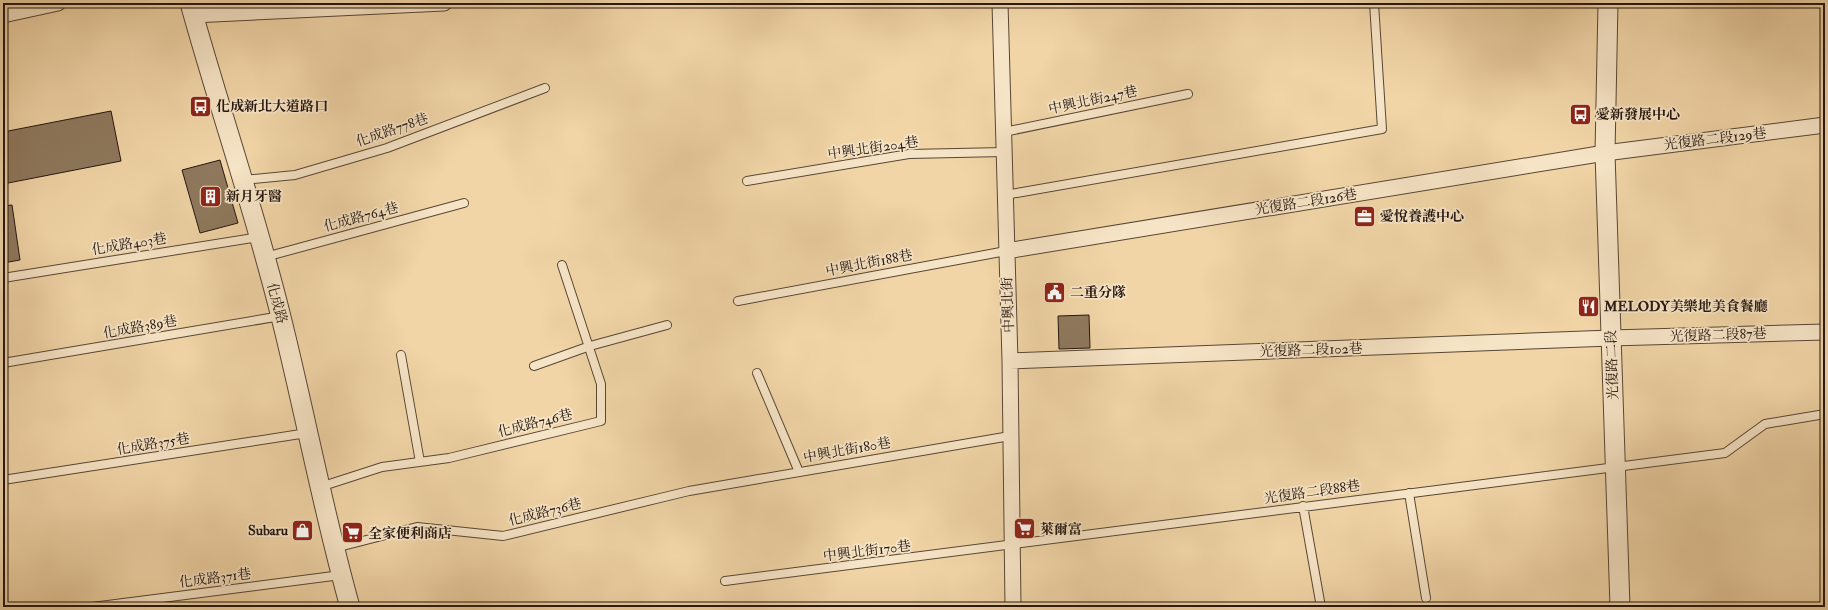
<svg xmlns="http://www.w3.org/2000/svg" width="1828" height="610" font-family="'IM FELL Double Pica','Noto Serif TC',serif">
<rect width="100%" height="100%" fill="#f1d5a7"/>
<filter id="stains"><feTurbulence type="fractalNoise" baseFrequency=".005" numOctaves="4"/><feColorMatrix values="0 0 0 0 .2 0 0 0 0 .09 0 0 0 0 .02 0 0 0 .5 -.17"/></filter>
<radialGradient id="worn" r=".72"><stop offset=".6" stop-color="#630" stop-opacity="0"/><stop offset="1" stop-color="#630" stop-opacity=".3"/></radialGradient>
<path fill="#8f795e" stroke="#25160f" d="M111,111L121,161L3,184V132Z
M220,160L238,223L200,233L182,170Z
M12,205L20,260L3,263V206Z
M1089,315L1090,348L1059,349L1058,316Z
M1825,604V607L1739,606Z"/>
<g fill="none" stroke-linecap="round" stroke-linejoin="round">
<defs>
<path id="service" d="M1004,132L1188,94
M243,180L295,175L387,148L545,88
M747,181L909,154L1004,152
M1005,195L1382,129L1374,3
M265,257L464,203
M3,278L259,237
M738,301L1006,251
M401,355L420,462
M3,363L281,316
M534,366L590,346L667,325
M757,373L799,472
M3,480L307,433
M320,487L382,467L449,458L601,421V384L562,265
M1409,493L1426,598
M1303,506L1321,607
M335,548L417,527L503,536L689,491L1010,436
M725,581C1059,541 1392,495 1725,453L1765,424L1825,414
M92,607L341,575"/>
<path id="minor" d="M1000,3L1010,361L1013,607
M3,15L58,3
M193,15L444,3
M1006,251L1605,153L1825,125
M1010,361L1611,338L1825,332"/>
<path id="tertiary" d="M190,3C219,108 255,211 281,317C305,413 323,511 350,607
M1608,3L1605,153L1620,607"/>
</defs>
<use href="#service" stroke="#584635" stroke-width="10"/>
<use href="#minor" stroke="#584635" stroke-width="17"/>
<use href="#tertiary" stroke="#584635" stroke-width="21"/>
<use href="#service" stroke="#f6e4c6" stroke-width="8"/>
<use href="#minor" stroke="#f6e4c6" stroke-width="15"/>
<use href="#tertiary" stroke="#f6e4c6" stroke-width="19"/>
</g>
<defs>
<symbol id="bus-square" viewBox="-11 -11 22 22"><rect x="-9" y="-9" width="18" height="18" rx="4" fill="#8f2418" stroke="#f6e4c6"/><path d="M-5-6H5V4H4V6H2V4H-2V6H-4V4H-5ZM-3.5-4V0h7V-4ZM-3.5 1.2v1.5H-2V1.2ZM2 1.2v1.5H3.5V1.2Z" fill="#fff"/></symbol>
<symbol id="building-square" viewBox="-11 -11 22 22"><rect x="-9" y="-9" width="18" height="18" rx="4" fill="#8f2418" stroke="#f6e4c6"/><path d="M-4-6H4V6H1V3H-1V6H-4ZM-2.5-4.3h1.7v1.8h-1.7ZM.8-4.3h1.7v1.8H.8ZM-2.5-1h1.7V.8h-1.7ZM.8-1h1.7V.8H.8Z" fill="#fff"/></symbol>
<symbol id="office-square" viewBox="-11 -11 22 22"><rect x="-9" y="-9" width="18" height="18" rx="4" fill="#8f2418" stroke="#f6e4c6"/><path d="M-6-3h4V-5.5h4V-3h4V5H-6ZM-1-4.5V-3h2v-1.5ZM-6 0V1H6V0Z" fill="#fff"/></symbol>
<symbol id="civic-square" viewBox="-11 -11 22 22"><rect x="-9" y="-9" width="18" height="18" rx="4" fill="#8f2418" stroke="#f6e4c6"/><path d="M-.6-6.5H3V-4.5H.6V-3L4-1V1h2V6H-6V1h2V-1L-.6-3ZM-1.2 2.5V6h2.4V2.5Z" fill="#fff"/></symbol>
<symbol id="restaurant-square" viewBox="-11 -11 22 22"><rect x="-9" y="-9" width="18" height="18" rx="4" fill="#8f2418" stroke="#f6e4c6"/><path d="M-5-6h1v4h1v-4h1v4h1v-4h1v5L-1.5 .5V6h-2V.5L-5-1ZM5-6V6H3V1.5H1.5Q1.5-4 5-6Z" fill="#fff"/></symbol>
<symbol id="supermarket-square" viewBox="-11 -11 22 22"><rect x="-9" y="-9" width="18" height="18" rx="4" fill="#8f2418" stroke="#f6e4c6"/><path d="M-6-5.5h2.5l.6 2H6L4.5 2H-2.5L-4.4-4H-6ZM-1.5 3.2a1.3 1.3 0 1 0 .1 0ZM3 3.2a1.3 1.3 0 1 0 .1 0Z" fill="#fff"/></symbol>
<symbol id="shop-square" viewBox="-11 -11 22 22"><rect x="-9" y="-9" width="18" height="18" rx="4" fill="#8f2418" stroke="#f6e4c6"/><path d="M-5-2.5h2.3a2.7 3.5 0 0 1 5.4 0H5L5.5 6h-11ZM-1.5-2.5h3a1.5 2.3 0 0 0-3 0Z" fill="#fff"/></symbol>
</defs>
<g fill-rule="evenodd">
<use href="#bus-square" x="188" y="94" width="25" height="25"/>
<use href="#bus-square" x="1568" y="102" width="25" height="25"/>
<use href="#building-square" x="198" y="184" width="25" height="25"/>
<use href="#office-square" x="1352" y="204" width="25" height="25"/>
<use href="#civic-square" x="1042" y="280" width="25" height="25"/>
<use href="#restaurant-square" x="1576" y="294" width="25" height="25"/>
<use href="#supermarket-square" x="1012" y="516" width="25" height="25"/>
<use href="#shop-square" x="290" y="518" width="25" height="25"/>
<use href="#supermarket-square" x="340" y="520" width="25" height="25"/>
</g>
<g text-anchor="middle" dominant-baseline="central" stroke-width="3.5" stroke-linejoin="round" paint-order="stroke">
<g font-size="14" fill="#25160f" stroke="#f6e4c6">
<text transform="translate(1093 100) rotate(-12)">中興北街247巷</text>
<text transform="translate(392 130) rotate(-19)">化成路778巷</text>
<text transform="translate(1715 139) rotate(-7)">光復路二段129巷</text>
<text transform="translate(873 148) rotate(-8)">中興北街204巷</text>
<text transform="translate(1306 202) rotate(-9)">光復路二段126巷</text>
<text transform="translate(361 217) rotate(-15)">化成路764巷</text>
<text transform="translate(129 244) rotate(-9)">化成路403巷</text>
<text transform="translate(869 263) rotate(-11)">中興北街188巷</text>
<text transform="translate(277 303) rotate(75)">化成路</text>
<text transform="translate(1008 305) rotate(-92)">中興北街</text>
<text transform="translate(140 327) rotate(-10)">化成路389巷</text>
<text transform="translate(1718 335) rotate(-2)">光復路二段87巷</text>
<text transform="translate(1311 350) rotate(-2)">光復路二段102巷</text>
<text transform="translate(1612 365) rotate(-92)">光復路二段</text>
<text transform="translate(535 423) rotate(-14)">化成路746巷</text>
<text transform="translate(153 444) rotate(-9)">化成路375巷</text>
<text transform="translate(847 450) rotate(-10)">中興北街180巷</text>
<text transform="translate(1312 492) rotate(-8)">光復路二段88巷</text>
<text transform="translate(545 512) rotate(-14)">化成路736巷</text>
<text transform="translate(867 551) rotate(-7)">中興北街170巷</text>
<text transform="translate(215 578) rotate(-7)">化成路371巷</text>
</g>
<g font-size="14" font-weight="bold" fill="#25160f" stroke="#f6e4c6" text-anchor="start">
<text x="216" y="106">化成新北大道路口</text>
<text x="1596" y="114">愛新發展中心</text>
<text x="226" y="196">新月牙醫</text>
<text x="1380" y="216">愛悅養護中心</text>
<text x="1070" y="292">二重分隊</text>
<text x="1604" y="306">MELODY美樂地美食餐廳</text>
<text x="1040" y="529">萊爾富</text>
<text x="288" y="530" text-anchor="end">Subaru</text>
<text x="368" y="533">全家便利商店</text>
</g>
</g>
<rect width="1828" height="610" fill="none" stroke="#f1d5a7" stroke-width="16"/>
<rect x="4" y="4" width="1820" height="602" fill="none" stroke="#25160f" stroke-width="2"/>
<rect x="8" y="8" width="1812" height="594" fill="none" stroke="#25160f"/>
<rect width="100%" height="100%" filter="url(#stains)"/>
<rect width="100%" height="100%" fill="url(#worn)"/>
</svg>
